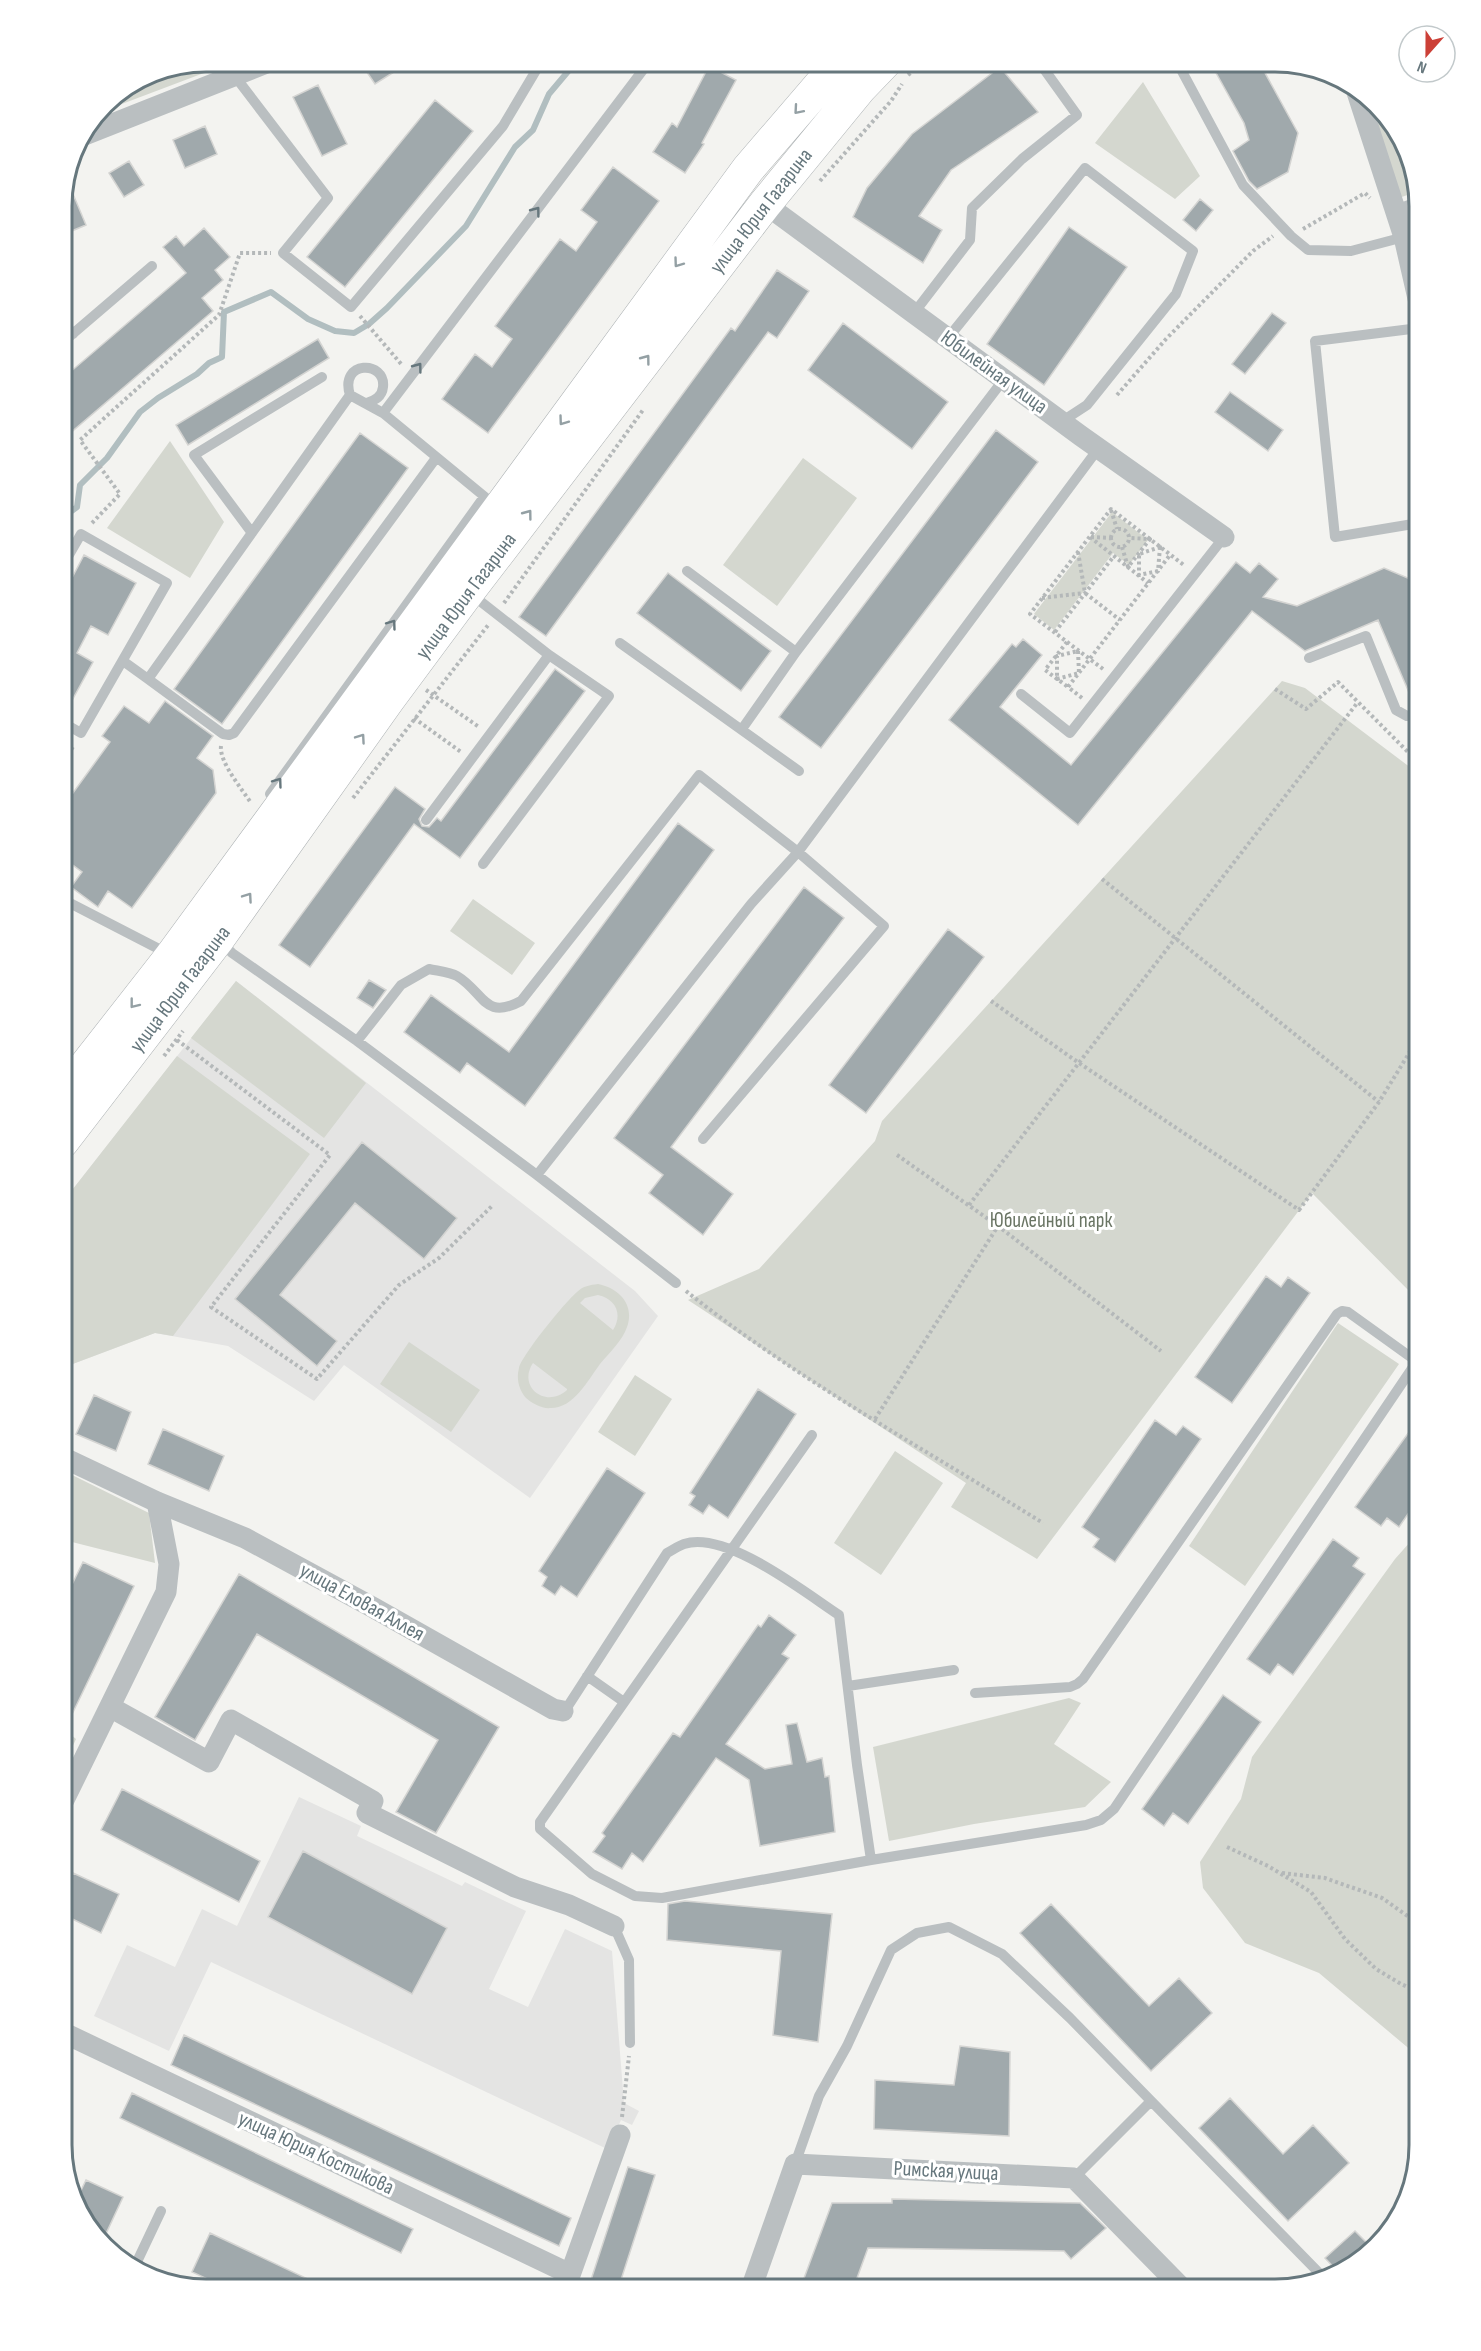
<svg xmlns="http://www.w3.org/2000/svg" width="1481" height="2351" font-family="'Sofia Sans Condensed',sans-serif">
<rect width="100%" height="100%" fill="#f3f3f0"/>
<path fill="#e4e4e3" d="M236,981L635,1291L658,1316L530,1498L344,1365L314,1401L228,1346L155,1333L62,1368V1203Z
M299,1797L361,1826L357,1836L462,1886L465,1882L526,1911L489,1989L528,2007L565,1929L612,1951L624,2103L639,2111L632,2125L621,2120L613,2138L622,2156L211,1962L169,2051L94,2016L127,1945L175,1967L202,1909L237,1926Z"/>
<path fill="#d4d7cf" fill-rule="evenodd" d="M206,62H233L98,113L104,103L151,72Z
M1143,82L1200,176L1175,199L1095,143Z
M1356,86L1404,142L1416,192L1396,199Z
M170,441L224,522L190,578L107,528Z
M803,458L857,498L777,606L723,565Z
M1112,512L1148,540L1129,565L1113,553L1054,630L1034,614Z
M1282,681L1305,688L1419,774V1301L1312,1193L1037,1559L951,1507L966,1483L688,1300L759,1269L875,1141L882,1121Z
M473,899L535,943L512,975L450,931Z
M236,981L366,1083L324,1138L191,1038Z
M177,1056L310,1154L173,1336L155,1333L62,1368V1203Z
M598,1284C619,1288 635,1305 627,1327C623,1340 609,1353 600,1364C588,1380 574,1408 551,1408C542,1409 533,1404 526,1398C519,1390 516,1379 519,1368C522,1355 566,1301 577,1292C583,1286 590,1285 598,1284ZM598,1295C616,1299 623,1314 613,1330L580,1303L585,1298ZM533,1363L567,1389V1390C546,1409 517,1387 533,1363Z
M1338,1323L1399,1364L1245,1586L1189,1546Z
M409,1342L480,1390L451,1432L380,1384Z
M635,1375L672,1399L635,1456L598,1432Z
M895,1451L943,1483L881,1575L834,1543Z
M62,1470L149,1513L155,1563L72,1542L62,1565Z
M1419,1532V2057L1319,1973L1245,1943L1203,1888L1200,1862L1241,1799L1252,1757L1395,1559Z
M1069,1698L1081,1703L1054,1744L1111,1782L1085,1807L974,1824L889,1841L873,1747Z
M62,1727L76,1739L63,1768H62Z"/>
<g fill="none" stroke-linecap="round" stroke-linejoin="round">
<path stroke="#b1bec0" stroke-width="6" d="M62,518L77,507L80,485L107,458L140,412L158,398L197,374L209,363L222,357L224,312L271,292L308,319L335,331L354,333L369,324L387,308L466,226L515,147L533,130L549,94L576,62"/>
</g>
<path fill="#a0a9ac" stroke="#d4d4d2" stroke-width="1.5" d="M360,62H410L375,84Z
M1210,62H1259L1298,133L1288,172L1257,189L1249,181L1233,151L1249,140L1244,123Z
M709,66L736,80L702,143L704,144L685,173L653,152L672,123L677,127Z
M1000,67L1038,112L951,170L919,216L942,230L923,263L853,217L867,188L912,134Z
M318,85L347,144L322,156L293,97Z
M435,100L473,131L345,287L307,257Z
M205,126L217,154L185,168L173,140Z
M129,161L144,185L124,197L109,173Z
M613,167L659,201L488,433L442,399L475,354L492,367L512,339L495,326L560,239L576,251L597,222L581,210Z
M73,194L86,225L62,235V199Z
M1200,199L1213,210L1196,231L1183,220Z
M1069,227L1127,267L1044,385L987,344Z
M204,228L230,257L215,270L223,280L202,298L213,311L62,440V379L186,273L163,247L176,236L184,246Z
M777,270L809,291L777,338L768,332L546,636L519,617L731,328L735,331Z
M1272,313L1286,323L1245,374L1232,364Z
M843,323L948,402L912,449L808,370Z
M318,339L329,358L188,445L176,425Z
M1230,392L1283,430L1268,451L1215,412Z
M996,430L1038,462L821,748L779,717Z
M360,433L408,468L222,724L174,689Z
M84,555L136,583L108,635L91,626L77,653L93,662L64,715H62V597Z
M1236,562L1250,573L1259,563L1278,579L1263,597L1297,606L1384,568L1415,581L1419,593V710L1416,709L1378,620L1305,651L1252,611L1078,825L949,720L1012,644L1016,647L1023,639L1042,655L1000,707L1071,765Z
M668,573L771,651L741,691L637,613Z
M555,669L585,691L460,858L414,824L310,967L279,945L395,787L425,809L419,819L422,826L429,827L437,818L441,821Z
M165,701L213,736L197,758L213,770L216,793L132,908L108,891L98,907L71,887L82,872L62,857V808L110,742L102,736L124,706L149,723Z
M678,823L714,850L525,1106L467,1063L460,1073L404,1032L431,995L509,1052Z
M804,887L844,918L671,1147L733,1194L703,1235L649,1193L663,1175L614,1138Z
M948,929L984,957L866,1113L829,1085Z
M369,980L386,990L373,1008L357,998Z
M362,1142L457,1218L424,1259L355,1203L280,1295L337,1341L317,1366L235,1299Z
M1266,1276L1281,1287L1288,1277L1310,1293L1232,1403L1195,1377Z
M758,1389L796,1414L728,1518L709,1505L703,1514L689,1505L695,1496L690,1493Z
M94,1395L131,1412L116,1451L76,1434Z
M1419,1418V1498L1399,1527L1387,1518L1381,1526L1355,1507Z
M1155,1420L1176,1435L1183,1426L1201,1439L1115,1562L1093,1547L1099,1539L1082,1527Z
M163,1429L224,1456L209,1491L148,1464Z
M607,1468L645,1493L577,1597L561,1586L555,1595L542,1586L547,1577L539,1571Z
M1333,1539L1359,1558L1353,1566L1365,1574L1293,1675L1278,1664L1270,1675L1247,1659Z
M83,1562L134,1586L62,1735V1605Z
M239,1574L499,1727L436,1833L396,1812L438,1740L257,1634L195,1740L155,1717Z
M769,1615L796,1635L782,1654L789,1658L726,1744L765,1769L792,1764L786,1725L797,1723L807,1762L822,1758L825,1777L829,1776L835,1832L760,1846L749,1780L716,1758L643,1862L632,1853L622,1869L593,1852L605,1836L602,1833L673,1733L680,1737L758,1625L761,1627Z
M1223,1695L1261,1722L1188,1824L1173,1813L1164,1826L1142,1809Z
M122,1789L260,1861L239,1902L101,1830Z
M303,1851L447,1928L412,1994L268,1917Z
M73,1873L119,1894L101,1933L62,1914V1898Z
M685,1901L832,1914L818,2042L773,2035L781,1951L667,1940L668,1904Z
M1051,1904L1149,2006L1179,1978L1212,2013L1151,2071L1020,1933Z
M184,2035L571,2218L559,2246L171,2065Z
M960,2046L1010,2052L1009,2136L874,2129L875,2080L954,2085Z
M132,2093L413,2229L401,2253L120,2118Z
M1230,2098L1283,2154L1313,2125L1349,2163L1288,2221L1199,2128Z
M628,2167L655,2175L618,2289H588Z
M86,2180L123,2197L103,2240L77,2209L75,2203Z
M892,2199L1080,2203L1106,2228L1071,2259L1064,2251L868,2248L853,2289H800L832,2203H892Z
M1355,2231L1370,2246L1340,2274L1325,2258Z
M210,2233L329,2289H229L192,2272Z"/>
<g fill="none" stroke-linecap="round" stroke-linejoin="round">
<defs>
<path id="primary" d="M62,1096L170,958L748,169L840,62
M62,1142L218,939L388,700L468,592L765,204L860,88L885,62"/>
</defs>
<use href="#primary" stroke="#acb1b3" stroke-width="34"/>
<path stroke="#b4b8b9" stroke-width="4" stroke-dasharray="3 3" stroke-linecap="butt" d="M908,75L924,62
M820,181L891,101L902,84
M1303,229L1365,193L1370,198
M360,316L402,365
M1117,395L1166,339L1253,251L1273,236
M1111,510L1117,529
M92,523L120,494L80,440L219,315L240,253H271
M1111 538a9 9 0 1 1 18 0a9 9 0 1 1-18 0Z
M1090,537L1148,583
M1091,537L1111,538
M1122,547L1128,567L1150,539L1130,538
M1160,547L1158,571L1139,575V554Z
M1078,552L1085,593L1120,620
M1042,598L1084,593
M504,603L643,410
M1055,632L1114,556
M1067,642L1045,670L1068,687
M1078,651L1079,673L1057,679V656Z
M1103,669L1030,614L1111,509L1185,566
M1275,689L1306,709L1338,682L1419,763
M426,690L479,727
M1082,698L1068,687L1170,555
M414,718L461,752
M221,746C219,762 242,789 251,803
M62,765L74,745
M353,798L489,624
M1102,879L1379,1102
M991,1001L1079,1063L1299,1210L1379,1102L1419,1037
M177,1040L330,1155L211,1307L317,1379L399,1285L439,1258L493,1205
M164,1056L183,1031
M897,1155L998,1226
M62,1174L68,1166
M969,1205L1358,702
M686,1291C795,1378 924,1449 1043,1523
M875,1419L998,1226L1161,1351
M1227,1847L1268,1866L1311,1892L1345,1939L1376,1969L1401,1984L1419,1992
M1282,1873L1325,1878L1382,1898L1419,1924
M622,2117L629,2056"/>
<path stroke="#babfc1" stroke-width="10" d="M1177,62L1243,185L1291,236L1308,250L1351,251L1404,237
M234,75L328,198L283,253L351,307L503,126L541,62
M914,313L970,240L972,208L1022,159L1077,115L1039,62
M62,321L73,334
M948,338L1085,168L1193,251L1176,294L1087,405L1061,422
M62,343L152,266
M350,395C339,360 386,360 383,387C382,397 375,400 367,403
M383,413L649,62
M436,458L234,733L229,735L223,734L148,679L350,395L383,413L496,506
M1419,523L1335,537L1315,341L1419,328
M252,533L194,455L322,377
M687,571L796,652
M620,643L799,771
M1309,658L1366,636L1396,710L1407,716L1419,717
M123,661L148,679
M1021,694L1070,733L1224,537
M62,722L81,733L167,583L81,534L62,567
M742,729L796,652L1004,379
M270,794L484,497
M426,820L549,655L471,594
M483,864L609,696L549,655
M62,899L159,949L168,956
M221,942L232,953L357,1041L537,1175L751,904L798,852L884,926L703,1139
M357,1041L401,985L429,969C438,971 450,972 457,976C484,992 484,1021 521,1001L699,775L798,852L1098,449
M537,1175L676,1283
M812,1435L540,1822V1829L592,1874L635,1896L662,1898L871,1860L1086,1825L1101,1820L1114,1809L1413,1367L1415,1363L1412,1358L1348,1312L1342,1311L1337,1314L1083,1679L1077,1684L1070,1687L975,1693
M587,1676L624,1702
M848,1686L954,1670
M563,1711L568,1706L667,1553C673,1550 678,1546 684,1544C726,1530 804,1592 839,1615L857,1765L871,1860
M614,1926L629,1960L630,2043
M795,2164L819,2096L847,2046L891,1950L917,1933L949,1927L1002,1954L1070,2018L1324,2278
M1074,2178L1151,2101
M134,2268L161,2211"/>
<path stroke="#babfc1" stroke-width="21" d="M1355,86L1404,237L1419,303
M82,136L269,62
M765,204L1081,436L1224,537
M1397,215L1419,207
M62,1457L157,1502L245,1538L374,1608L553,1709L563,1711
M110,1707L209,1762L231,1720L373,1801L367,1813L515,1887L569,1905L614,1926
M62,1804L166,1592L169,1564L157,1502
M62,2032L570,2274
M565,2289L620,2135
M751,2289L795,2164L1074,2178L1183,2289"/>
<use href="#primary" stroke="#fff" stroke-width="33"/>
</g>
<defs><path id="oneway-chevron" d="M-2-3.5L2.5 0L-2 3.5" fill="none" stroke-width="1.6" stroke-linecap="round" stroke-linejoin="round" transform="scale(1.5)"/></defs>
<g stroke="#94a0a4">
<use href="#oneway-chevron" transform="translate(798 110) rotate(131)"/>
<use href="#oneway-chevron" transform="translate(678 263) rotate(126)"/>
<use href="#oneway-chevron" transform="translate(646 359) rotate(-53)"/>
<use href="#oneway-chevron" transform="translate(563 421) rotate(126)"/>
<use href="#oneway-chevron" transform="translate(528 514) rotate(-53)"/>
<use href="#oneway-chevron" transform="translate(361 738) rotate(-55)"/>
<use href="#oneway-chevron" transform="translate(248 897) rotate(-55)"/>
<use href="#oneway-chevron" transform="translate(134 1004) rotate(128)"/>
</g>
<g stroke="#66777d">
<use href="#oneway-chevron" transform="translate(536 211) rotate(-53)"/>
<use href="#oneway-chevron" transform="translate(418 367) rotate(-53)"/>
<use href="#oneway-chevron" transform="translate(392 624) rotate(-54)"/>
<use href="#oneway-chevron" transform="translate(278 782) rotate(-54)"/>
</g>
<g text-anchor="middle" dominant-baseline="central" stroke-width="6" stroke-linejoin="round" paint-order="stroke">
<g font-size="21" fill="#66777d" stroke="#fff">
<text transform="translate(761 211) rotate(-52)">улица Юрия Гагарина</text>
<text transform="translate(994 372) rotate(36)">Юбилейная улица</text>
<text transform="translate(466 596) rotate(-53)">улица Юрия Гагарина</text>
<text transform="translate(180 989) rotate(-53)">улица Юрия Гагарина</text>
<text transform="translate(362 1602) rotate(29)">улица Еловая Аллея</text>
<text transform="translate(316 2153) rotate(25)">улица Юрия Костикова</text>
<text transform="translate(946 2171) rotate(3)">Римская улица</text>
</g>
<g font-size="21" fill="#6a7564" stroke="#fff">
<text x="1051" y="1220">Юбилейный парк</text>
</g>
</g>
<path d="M0 0H1481V2351H0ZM206 72H1275A134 134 0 0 1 1409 206V2145A134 134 0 0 1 1275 2279H206A134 134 0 0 1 72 2145V206A134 134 0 0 1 206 72Z" fill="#fff" fill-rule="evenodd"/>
<path fill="none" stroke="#66777d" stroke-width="3" d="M206 72H1275A134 134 0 0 1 1409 206V2145A134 134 0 0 1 1275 2279H206A134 134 0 0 1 72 2145V206A134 134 0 0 1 206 72Z"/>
<g transform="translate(1427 54) rotate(201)"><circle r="28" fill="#ffffff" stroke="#c2c9cb" stroke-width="1.5"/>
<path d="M0-4.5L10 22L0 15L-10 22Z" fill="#cc4037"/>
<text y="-9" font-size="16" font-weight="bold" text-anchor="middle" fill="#66777d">N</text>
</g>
</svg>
